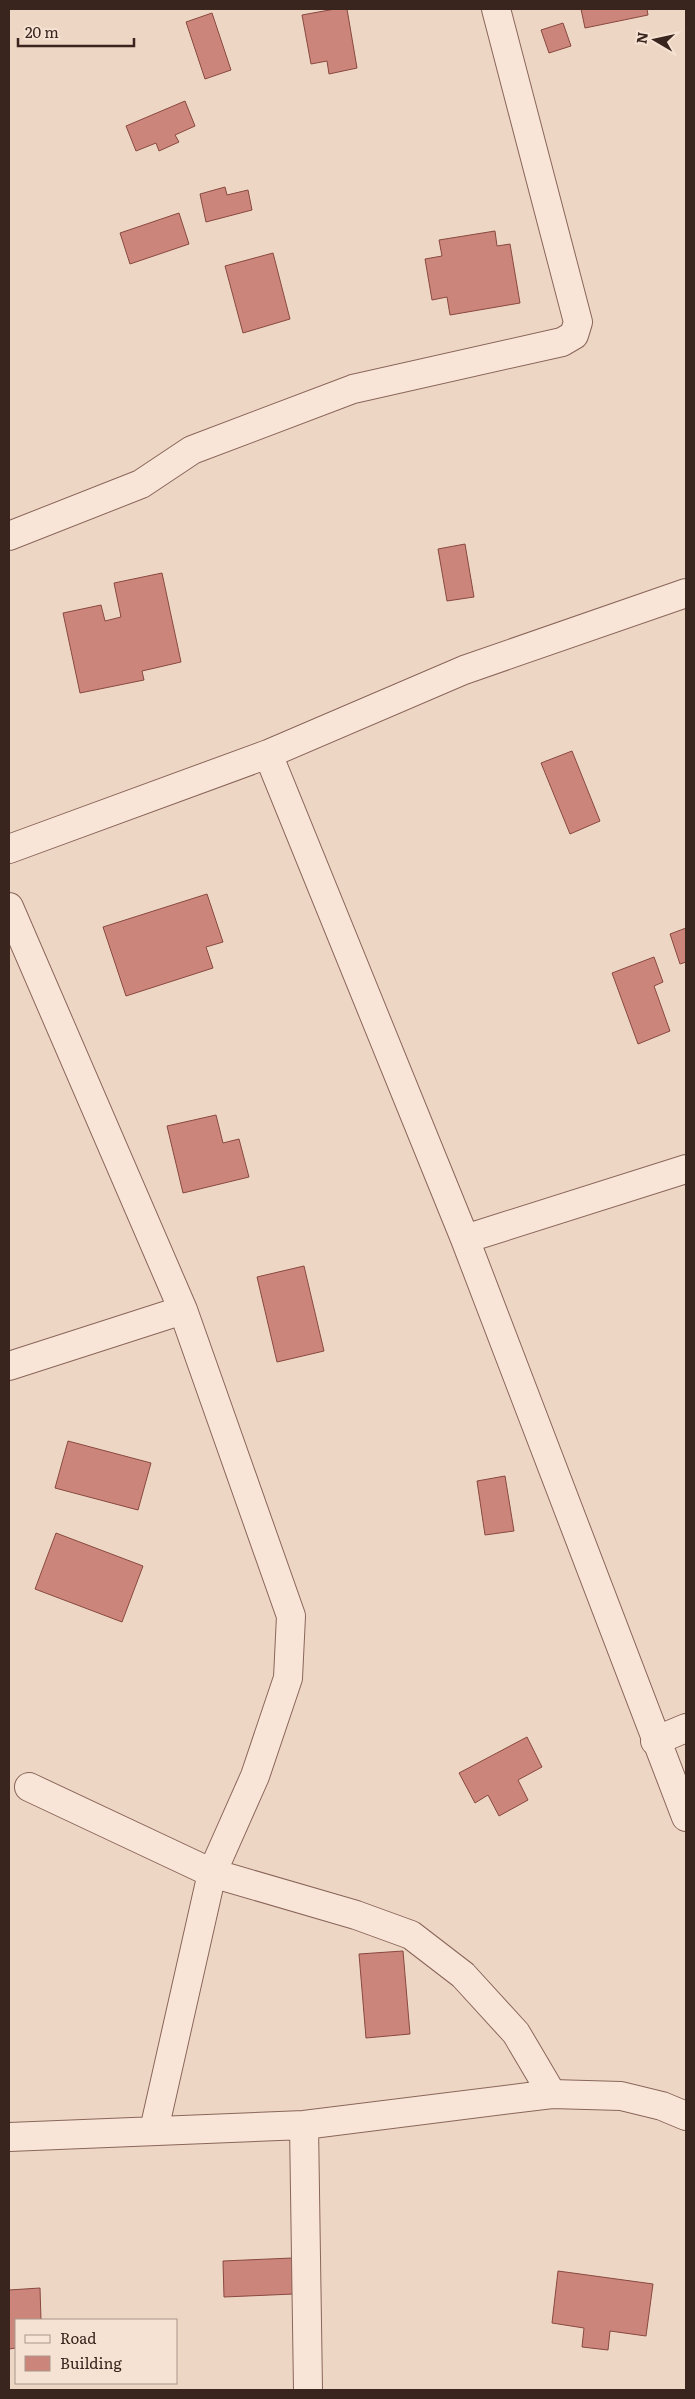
<svg xmlns="http://www.w3.org/2000/svg" width="695" height="2399" font-family="Literata,serif">
<rect width="100%" height="100%" fill="#eed6c4"/>
<path fill="#cc857a" stroke="#884940" d="M335,9H347L357,68L329,74L327,61L311,64L302,15Z
M581,9H647L648,15L585,28Z
M212,13L231,70L205,79L186,22Z
M563,23L571,46L549,53L541,30Z
M185,101L195,126L175,135L179,142L159,151L156,143L136,151L126,126Z
M225,187L227,195L248,190L252,210L206,222L200,194Z
M179,213L189,244L130,264L120,233Z
M495,231L497,246L510,244L520,303L450,315L447,297L432,300L425,259L442,256L439,240Z
M273,253L290,319L243,333L225,266Z
M465,544L474,597L447,601L438,549Z
M162,573L181,662L142,671L144,680L80,693L63,613L101,605L105,621L121,617L114,583Z
M572,751L600,821L570,834L541,763Z
M207,894L223,942L206,947L213,968L126,996L103,927Z
M686,928V962L680,964L670,934Z
M654,957L663,982L654,986L670,1031L638,1044L612,973Z
M216,1115L223,1143L239,1139L249,1177L183,1193L167,1126Z
M304,1266L324,1351L277,1362L257,1277Z
M68,1441L151,1463L138,1510L55,1488Z
M505,1476L514,1531L485,1535L477,1481Z
M56,1533L143,1566L122,1622L35,1589Z
M527,1737L542,1767L518,1780L528,1800L499,1816L488,1795L475,1803L459,1773Z
M403,1951L410,2034L366,2038L359,1954Z
M292,2258L294,2294L224,2297L223,2261Z
M558,2271L653,2284L646,2336L610,2331L608,2350L582,2347L584,2328L552,2323Z
M40,2288L41,2320H16V2348L9,2349V2290Z"/>
<g fill="none" stroke-linecap="round" stroke-linejoin="round">
<defs>
<path id="minor" d="M9,536L141,484L192,450L353,389L562,342L574,335L578,322L496,9
M268,754L464,670L686,593
M9,849L268,754L465,1239L686,1817
M9,907L183,1310L291,1616L288,1678L255,1776L212,1873L154,2130
M465,1239L686,1169
M9,1366L183,1310
M655,1741L686,1728
M29,1787L212,1873L356,1915L411,1935L463,1975L516,2033L552,2094
M304,2125L308,2390
M9,2137L304,2125L552,2094L621,2096L662,2106L686,2116"/>
</defs>
<use href="#minor" stroke="#89665a" stroke-width="30"/>
<use href="#minor" stroke="#f9e5d7" stroke-width="28"/>
</g>
<rect width="695" height="2399" fill="none" stroke="#39241e" stroke-width="20"/>
<rect x="15" y="2319" width="162" height="65" fill="#f6e2d3" stroke="#aa968b"/>
<rect x="25" y="2335" width="25" height="8" fill="#f9e5d7" stroke="#aa968b"/>
<text x="60" y="2344" font-size="15" fill="#39241e">Road</text>
<rect x="25" y="2356" width="25" height="15" fill="#cc857a" stroke="#aa968b"/>
<text x="60" y="2369" font-size="15" fill="#39241e">Building</text>
<g transform="translate(655 40) rotate(279)" stroke="#f6e2d3" stroke-width="4" paint-order="stroke">
<path d="M0-4L9 19L0 12L-9 19Z" fill="#39241e"/>
<text y="-8" font-size="14" font-weight="bold" text-anchor="middle" fill="#39241e">N</text>
</g>
<path d="M18 38v8h116v-8" fill="none" stroke="#39241e" stroke-width="2.5"/>
<text x="25" y="38" font-size="15" fill="#39241e" stroke="#f6e2d3" stroke-width="4" paint-order="stroke">20 m</text>
</svg>
